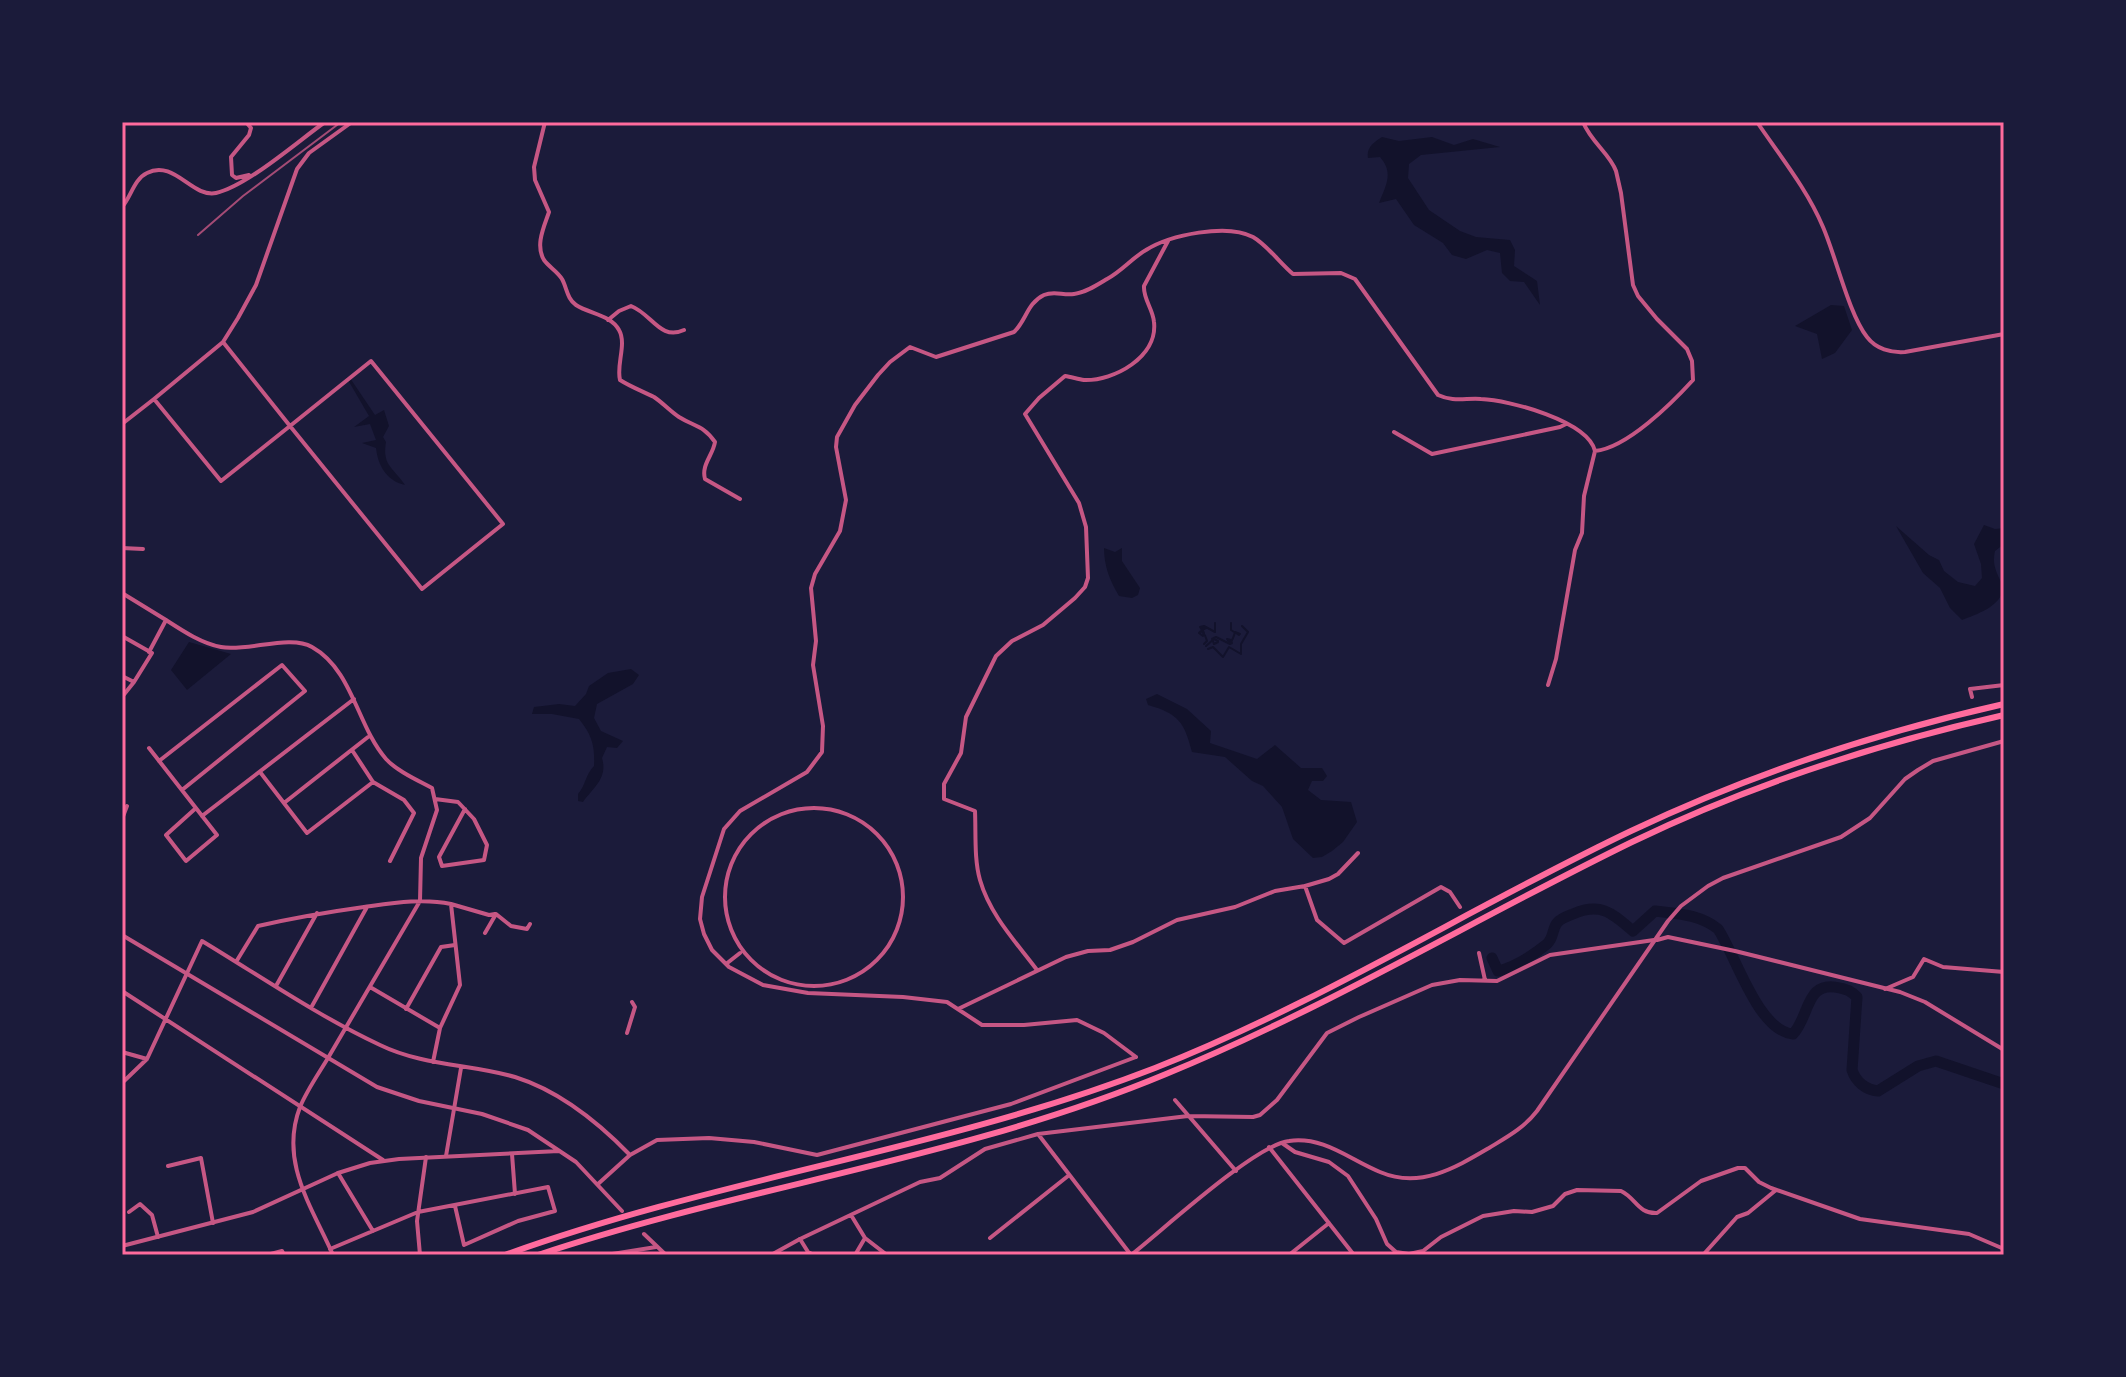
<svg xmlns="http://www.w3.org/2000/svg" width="2126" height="1377" font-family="Arial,sans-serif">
<rect width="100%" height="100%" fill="#1b1b3a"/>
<path fill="#12122b" d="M1382,137L1399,141L1432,137L1454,145L1473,139L1500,147L1421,155L1409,164L1408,178L1429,210L1460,231L1476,237L1510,240L1515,250L1514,266L1537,281L1540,305L1524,282L1510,281L1502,273L1500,253L1487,250L1466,259L1452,255L1443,243L1414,225L1396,199L1379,203C1386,185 1394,173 1380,157L1368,158C1366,148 1374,142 1382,137Z
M1831,305L1844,306L1852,330L1835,353L1822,359L1817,334L1795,326Z
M350,378L375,415L384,410L389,426L383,437L386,442C382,466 393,467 405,485C387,481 378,466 376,448L362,443L376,440L370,424L354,427L369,416L348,380Z
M1984,525L1995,529L2004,528V544L1995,551C1992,564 1996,571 2001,582C2009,604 1977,614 1962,620L1950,608L1940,588L1923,573L1896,526L1929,555L1939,560L1944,571L1958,582L1975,586L1982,578L1981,564L1974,544Z
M1104,548L1115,552L1122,548V561L1140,588L1138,595L1132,598L1119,596C1110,581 1104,566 1104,548Z
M189,642L231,654L187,690L171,670Z
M631,669L639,675L633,684L597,704L594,718L601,731L623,741L617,748L607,747L602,758C608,778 594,787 583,802L578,801V794C586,785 585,775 594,766C595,746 592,735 579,719L552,714H532L534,707L559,704L575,706L586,694L589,686L608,673Z
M1157,694L1187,709L1211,731L1210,743L1257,759L1275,745L1301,768H1322L1327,776L1323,781H1312L1308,790L1321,800L1351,802L1357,822L1343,842L1332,851L1322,857L1313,858L1293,839L1282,807L1263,786L1252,781L1225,757L1192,752C1184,722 1179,714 1148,705L1146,699Z"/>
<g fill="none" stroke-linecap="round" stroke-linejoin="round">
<path stroke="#12122b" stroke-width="2" d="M1231,623V630L1239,635
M1218,642L1214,644L1212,639L1216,637L1230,644L1232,643L1231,640L1227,639L1230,643C1233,640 1234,636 1235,632L1240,634
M1204,644L1207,641C1206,637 1205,634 1201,631L1199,633L1203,636L1204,633L1201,627L1206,628L1202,630L1200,627L1204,626L1215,632V623
M1206,646L1214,639L1218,641
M1208,649L1213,647L1223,657L1229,647L1241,654V644L1248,632L1242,626"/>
<path stroke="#12122b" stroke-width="11" d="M1492,958L1498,971C1515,967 1532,956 1547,944C1554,938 1552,929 1557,923C1561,918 1568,916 1573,914C1601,902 1612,913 1633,931L1655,911C1678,914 1699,914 1718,929C1736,956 1758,1031 1793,1034C1810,1017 1805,979 1840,988C1848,990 1851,991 1857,997L1852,1070C1856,1082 1866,1090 1878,1091L1918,1066L1936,1061L2004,1084"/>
<path stroke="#c65784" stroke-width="4" d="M246,122L251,128L249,135L231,157L232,175L236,178L249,175
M545,122L534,167L535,180L549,212C544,227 535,245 544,260C549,267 557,271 562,279C567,288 567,299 576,305C590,314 611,315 619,330C627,344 616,365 620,380C631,387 642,391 654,397C663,403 670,411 679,417C695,427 703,425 715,442C713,455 701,465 705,479L740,499
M1583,122C1591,142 1610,154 1616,171L1621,193L1633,285L1638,296L1657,319L1687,349L1692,361L1693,380C1672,403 1627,448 1595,451
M1757,122C1780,156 1807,189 1823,227C1836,257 1849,314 1867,337C1876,349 1891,353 1905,352L2004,334
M122,207C131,197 134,179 147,173C174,159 192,198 216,193C247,186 297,142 325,122
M608,320L619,311L631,306C652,314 660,341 684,330
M223,342L290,426L221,481L154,399L223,342L238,318L256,285L297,169L309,153L352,122
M371,361L503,524L422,589L290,426Z
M122,424L154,399
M1394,432L1432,454L1560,427L1566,424
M122,548L143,549
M122,593L166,620L149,652
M166,620C183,631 201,643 221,647C247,652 290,634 312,647C353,670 357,726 386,759C397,771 417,780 432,788L437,810L421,858L420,901L328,1058
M122,636L152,653L134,682
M122,676L134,682L122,697
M1972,697L1970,689L2004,685
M149,748L217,835L186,861L166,835L196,808
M352,750L373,782L404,800L414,813L390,861
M159,761L282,665L305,691L182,790
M260,772L307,833L373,782
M435,799L458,802L474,819L487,845L484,860L442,866L439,857L465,809
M284,803L368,737
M725 897a89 89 0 1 1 178 0a89 89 0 1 1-178 0Z
M202,816L354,699
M122,819L127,806
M1305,886L1317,920L1344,943L1441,887L1450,892L1460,907
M451,904L489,915L495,914
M485,933L496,914L511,926L527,929L530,924
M1479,953L1485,980
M236,962L258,926C293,918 328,912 364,907C393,903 422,898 451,904L460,985L440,1028L433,1062
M726,964L740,953
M1037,970C1016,942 990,915 980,880C974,859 976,834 975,811L944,799V784L961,753L966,717L996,656L1012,641L1043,625L1075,598L1085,587L1088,578L1086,527L1079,503L1025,414L1039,398L1065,376C1071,377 1078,379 1084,380C1114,381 1158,357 1154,322C1153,309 1143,299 1144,286L1168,241
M276,986L317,913
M370,987L440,1028
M1885,989L1913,977L1924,959L1943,967L2004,972
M122,991L383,1160
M312,1006L367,907
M406,1009L441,947L455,945
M958,1009L1066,957L1088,951L1110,950L1133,942L1177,920L1235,907L1275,891L1305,886L1329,879L1338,874L1358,853
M627,1033L635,1007L632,1002
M122,1052L147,1059
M1136,1057L1104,1033L1077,1020L1024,1025H982L947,1002L903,997L808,993L763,985L729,967L712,950L704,934L700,919L702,897L724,829L740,811L807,772L822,752L823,726L813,665L816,641L811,588L815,574L840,531L846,500L836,447L837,437L855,405L878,375L890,362L910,347L936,357L1014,332C1026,321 1027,303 1044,295C1055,290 1063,296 1074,294C1085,293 1097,285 1107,279C1122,271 1132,258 1146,250C1170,235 1227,223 1253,237C1267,245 1280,263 1293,274L1341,273L1355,279L1438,395C1453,402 1465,398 1481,399C1509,400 1588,421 1595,451L1584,496L1582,533L1575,550L1556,659L1548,685
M122,1083L147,1059L202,941C260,976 318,1016 380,1045C423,1066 471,1064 515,1077C560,1091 598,1122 630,1155
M1175,1100L1236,1171
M1038,1134L1131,1255
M1282,1143L1295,1152L1329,1162L1348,1176L1376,1219L1387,1244L1396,1252L1409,1254L1423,1251L1441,1237L1483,1216L1514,1211L1532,1212L1553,1206L1565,1194L1577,1190L1621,1191C1636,1198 1638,1214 1657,1213L1701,1181L1738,1168H1745L1759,1182L1771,1188L1860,1219L1969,1234L2004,1249
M1269,1147L1354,1255
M512,1154L515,1194
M446,1156L461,1068
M168,1166L201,1158L213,1223
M338,1173L373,1231
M598,1184L630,1155L657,1140L709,1138L754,1142L817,1155L1011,1104L1136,1057
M129,1212L140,1204L152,1215L158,1237
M851,1215L865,1238L887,1255
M990,1238L1068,1176
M330,1249L418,1212L548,1187L555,1211L518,1221L464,1245L455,1206
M267,1255L282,1251L284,1255
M420,1255L417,1221L426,1157
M606,1255L656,1247
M814,1255L808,1252L800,1239L920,1182L940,1178L985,1149L1038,1134L1188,1116L1253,1117L1260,1115L1277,1100L1327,1033L1359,1017L1432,985L1460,980L1497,981L1550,955L1654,940
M855,1255L865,1238
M1289,1255L1329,1223
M1703,1255L1737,1217L1748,1213L1776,1190"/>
<path stroke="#c65784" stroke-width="4" d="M122,935L377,1087L419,1101L482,1114L528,1130L576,1162L622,1211
M1657,940L1668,937L1735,951L1900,992L1925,1002L2004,1050
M328,1058C319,1073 307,1090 300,1107C279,1162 312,1207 333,1255
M644,1234L666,1255
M122,1246L253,1212L338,1173L370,1163L399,1159L559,1151
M771,1255L800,1239
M1131,1255C1163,1230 1255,1145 1289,1141C1324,1136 1350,1160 1380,1172C1420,1189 1455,1168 1489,1148C1507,1137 1524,1128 1537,1111L1668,921L1681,906L1708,886L1723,878L1841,837L1870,818L1905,779L1918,770L1933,761L2004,741"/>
<path stroke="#ff6b9d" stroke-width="6" d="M505,1255C717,1178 944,1150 1155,1068C1320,1003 1471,907 1631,831C1751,774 1875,733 2004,704
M538,1255C745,1186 965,1158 1166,1074C1327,1008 1476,918 1632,842C1750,785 1876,744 2004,715"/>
<path stroke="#a44b75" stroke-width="2" d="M198,235L243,196L341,122"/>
</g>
<rect width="2126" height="1377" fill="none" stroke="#1b1b3a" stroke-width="248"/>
<rect x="124" y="124" width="1878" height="1129" fill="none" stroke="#ff6b9d" stroke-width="3"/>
</svg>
